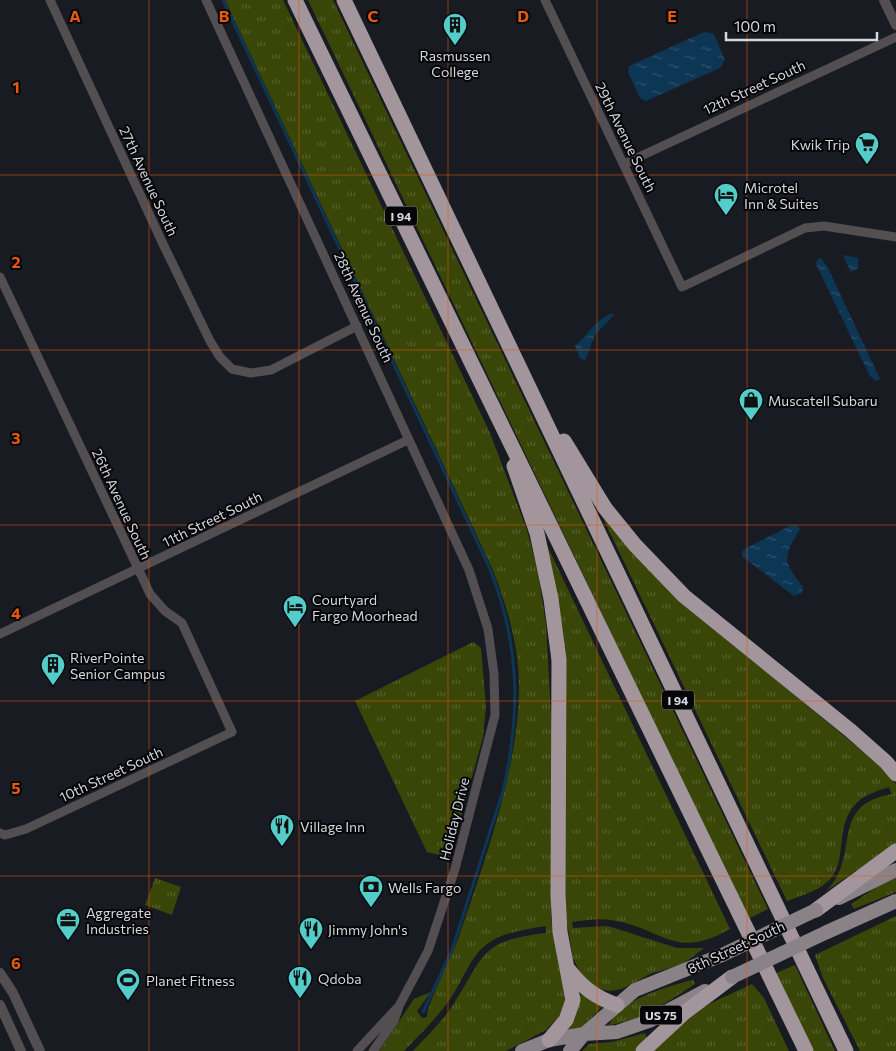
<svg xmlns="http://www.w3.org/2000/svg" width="896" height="1051" font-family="Commissioner,sans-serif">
<defs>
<pattern id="grass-tufts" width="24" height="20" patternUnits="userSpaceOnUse" patternTransform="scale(1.25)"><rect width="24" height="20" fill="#394608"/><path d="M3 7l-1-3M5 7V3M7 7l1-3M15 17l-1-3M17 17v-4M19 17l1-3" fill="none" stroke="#55602c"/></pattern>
<pattern id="water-ripples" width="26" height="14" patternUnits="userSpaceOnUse" patternTransform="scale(1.25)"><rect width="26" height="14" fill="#0d3655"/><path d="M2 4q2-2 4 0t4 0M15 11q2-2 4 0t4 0" fill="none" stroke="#30526d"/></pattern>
</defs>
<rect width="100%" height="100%" fill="#191b23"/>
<path fill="url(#grass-tufts)" d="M225,0H283L490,433L527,530L538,573L546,624L552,733L551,919L566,1000L559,1017L546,1030L506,1051H413C427,1036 442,1022 453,1005C486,953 480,941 546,933V926C521,930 493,933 476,955C465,970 459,987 448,1002C435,1020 419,1035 404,1051H379L414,999L431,992L417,1011L422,1018L427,1017C427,1003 453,955 459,936C485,860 519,767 519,686C519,647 507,605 492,568Z
M308,0H333L768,909L748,919Z
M600,512L673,595L883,768L896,784V844L826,891C862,857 827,805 892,794L889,787C879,790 868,794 860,800C831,823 851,864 826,883C815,892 800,896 787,901Z
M543,537L730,929C673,961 664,928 611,920C598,918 585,920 572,922L573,928L608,926L677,948H704L683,964L650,974L622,989L610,991L600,989L590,984L581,974L573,958L565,910L563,826Z
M473,642L481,648L486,707L483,737L451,852L444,856L427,852L355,701Z
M155,878L181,887L172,915L145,905Z
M896,878V892L854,909L851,904L880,885Z
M896,916V1051H860L823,978L815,955Z
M795,965L835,1051H811L774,974Z
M693,980L695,984C667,1002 642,1021 609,1025C619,1000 668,986 693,980Z
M752,984L764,998L789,1051H651L666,1036L709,1004Z
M582,994L602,1007L581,1028L567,1030L578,996Z
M645,1033L647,1039L636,1051H582L589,1044L612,1042Z"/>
<path fill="url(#water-ripples)" d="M704,32L714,34L725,60L720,68L646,101L640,98L628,72L629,66Z
M843,255L858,258V268L851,272Z
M818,258L822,259L828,268L880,379L876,381L870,376L862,360L816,264Z
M610,314H615L595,335L585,361L580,358L575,346C590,333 591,324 610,314Z
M792,525H797L800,529C783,558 782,560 803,587L802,593L794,596L743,557L742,552L746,548Z"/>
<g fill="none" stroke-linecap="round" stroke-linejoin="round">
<path stroke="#0d3655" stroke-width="3" d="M223,0L489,567C520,642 521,713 503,791L452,950L423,1012"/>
<path stroke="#534e51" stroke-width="9" d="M50,0L163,244L210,341L220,357L232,369L251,373L271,370L357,326
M206,0L469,570L488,629L494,674L495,715L455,869L428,951L399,1006L394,1021L373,1051
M545,0L682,287L805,228L824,226L896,237
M624,164L896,37
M0,277L144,581L150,594L165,611L182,623L232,732L26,829L5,835L0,833
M0,634L408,440
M357,1051L397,1008"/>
<path stroke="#534e51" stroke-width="10" d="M884,0L896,25
M0,973L13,993L40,1051
M0,1005L21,1051"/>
<path stroke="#8b8287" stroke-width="14" d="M839,898L896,870
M827,932L896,901
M522,1051L549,1040L584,1034L617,1032L649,1021L705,991
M570,1051L584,1034L635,990L722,955"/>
<path stroke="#a2969c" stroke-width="15" d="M295,0L806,1051
M344,0L846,1051
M564,441L605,508L635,545L684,596L851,731L886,762L896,774
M514,466L537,533L551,599L559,660L558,895L560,932L573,1000L566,1020L549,1040
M816,910L896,851
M569,970C583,988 595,997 617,1005
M643,1051L684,1013L732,977"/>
<path stroke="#8b8287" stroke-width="14" d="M722,955L816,910
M732,977L827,932"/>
</g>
<path fill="none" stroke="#e8590c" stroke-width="1" stroke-opacity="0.55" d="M149,0V1051M299,0V1051M448,0V1051M597,0V1051M747,0V1051M0,175H896M0,350H896M0,525H896M0,701H896M0,876H896"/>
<defs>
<symbol id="building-pin" viewBox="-11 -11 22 30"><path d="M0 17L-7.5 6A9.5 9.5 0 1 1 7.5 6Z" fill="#53cdca" stroke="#060609"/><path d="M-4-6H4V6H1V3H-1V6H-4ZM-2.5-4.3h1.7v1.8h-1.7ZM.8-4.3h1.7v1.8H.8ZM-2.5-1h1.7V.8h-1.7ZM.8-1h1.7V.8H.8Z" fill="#111"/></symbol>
<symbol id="supermarket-pin" viewBox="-11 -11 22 30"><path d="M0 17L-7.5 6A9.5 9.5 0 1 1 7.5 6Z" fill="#53cdca" stroke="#060609"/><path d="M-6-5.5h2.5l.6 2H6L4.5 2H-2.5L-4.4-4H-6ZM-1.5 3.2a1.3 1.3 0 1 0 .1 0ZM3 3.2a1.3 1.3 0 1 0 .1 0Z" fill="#111"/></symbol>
<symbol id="hotel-pin" viewBox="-11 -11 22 30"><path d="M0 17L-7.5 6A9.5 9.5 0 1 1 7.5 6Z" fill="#53cdca" stroke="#060609"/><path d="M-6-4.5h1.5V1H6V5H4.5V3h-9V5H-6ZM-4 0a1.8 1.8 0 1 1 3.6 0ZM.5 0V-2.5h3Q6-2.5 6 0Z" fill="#111"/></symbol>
<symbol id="shop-pin" viewBox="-11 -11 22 30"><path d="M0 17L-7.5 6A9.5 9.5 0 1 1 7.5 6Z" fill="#53cdca" stroke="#060609"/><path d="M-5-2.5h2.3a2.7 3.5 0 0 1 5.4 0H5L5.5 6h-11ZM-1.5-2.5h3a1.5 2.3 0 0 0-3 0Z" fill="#111"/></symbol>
<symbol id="restaurant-pin" viewBox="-11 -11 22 30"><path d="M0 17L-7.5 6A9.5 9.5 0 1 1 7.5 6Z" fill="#53cdca" stroke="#060609"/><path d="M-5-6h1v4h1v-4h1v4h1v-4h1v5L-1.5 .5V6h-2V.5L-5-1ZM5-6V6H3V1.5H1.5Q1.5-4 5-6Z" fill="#111"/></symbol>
<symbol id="bank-pin" viewBox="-11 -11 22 30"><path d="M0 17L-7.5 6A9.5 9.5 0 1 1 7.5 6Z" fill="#53cdca" stroke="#060609"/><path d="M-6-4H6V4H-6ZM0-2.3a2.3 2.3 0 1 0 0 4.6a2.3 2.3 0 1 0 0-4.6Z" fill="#111"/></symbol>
<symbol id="office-pin" viewBox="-11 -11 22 30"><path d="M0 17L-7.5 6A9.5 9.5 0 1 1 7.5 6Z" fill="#53cdca" stroke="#060609"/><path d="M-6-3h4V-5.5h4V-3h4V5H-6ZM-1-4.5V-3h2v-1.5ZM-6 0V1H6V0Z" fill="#111"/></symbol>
<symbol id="stadium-pin" viewBox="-11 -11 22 30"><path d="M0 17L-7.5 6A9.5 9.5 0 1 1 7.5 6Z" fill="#53cdca" stroke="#060609"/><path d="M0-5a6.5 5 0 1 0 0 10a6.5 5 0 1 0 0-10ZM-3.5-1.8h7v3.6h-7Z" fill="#111"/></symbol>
</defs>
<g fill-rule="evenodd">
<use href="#building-pin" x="441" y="11" width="28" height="38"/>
<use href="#supermarket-pin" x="853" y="130" width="28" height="38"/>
<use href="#hotel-pin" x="712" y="181" width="28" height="38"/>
<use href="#shop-pin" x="737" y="386" width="28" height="38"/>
<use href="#hotel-pin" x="281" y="593" width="28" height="38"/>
<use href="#building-pin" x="39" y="651" width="28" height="38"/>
<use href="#restaurant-pin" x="268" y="812" width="28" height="38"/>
<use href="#bank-pin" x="357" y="873" width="28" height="38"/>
<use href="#office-pin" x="54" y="906" width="28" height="38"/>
<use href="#restaurant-pin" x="297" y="915" width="28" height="38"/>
<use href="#restaurant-pin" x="286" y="964" width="28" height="38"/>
<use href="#stadium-pin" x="114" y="966" width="28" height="38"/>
</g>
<g text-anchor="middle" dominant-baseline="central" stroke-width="4" stroke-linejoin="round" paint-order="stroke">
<g fill="#060609" stroke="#98989d" stroke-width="1">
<rect x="385" y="206.5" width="32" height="19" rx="4"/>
<rect x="662" y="690.5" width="32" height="19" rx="4"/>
<rect x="640" y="1005.5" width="42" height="19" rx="4"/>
</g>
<g font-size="12" font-weight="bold" fill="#d6d7dd">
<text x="401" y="216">I 94</text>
<text x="678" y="700">I 94</text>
<text x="661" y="1015">US 75</text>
</g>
<g font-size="14" fill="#d6d7dd" stroke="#060609" text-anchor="start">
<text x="455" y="55" text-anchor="middle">Rasmussen<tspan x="455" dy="16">College</tspan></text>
<text x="850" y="144" text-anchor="end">Kwik Trip</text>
<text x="744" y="187">Microtel<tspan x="744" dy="16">Inn &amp; Suites</tspan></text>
<text x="768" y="400">Muscatell Subaru</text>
<text x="312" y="599">Courtyard<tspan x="312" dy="16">Fargo Moorhead</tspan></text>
<text x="70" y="657">RiverPointe<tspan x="70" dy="16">Senior Campus</tspan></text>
<text x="300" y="826">Village Inn</text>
<text x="388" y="887">Wells Fargo</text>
<text x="86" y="912">Aggregate<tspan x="86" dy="16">Industries</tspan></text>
<text x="328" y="929">Jimmy John's</text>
<text x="318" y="978">Qdoba</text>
<text x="146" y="980">Planet Fitness</text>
</g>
<g font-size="14" fill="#d6d7dd" stroke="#060609">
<text transform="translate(754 87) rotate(-25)">12th Street South</text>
<text transform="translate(626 137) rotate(64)">29th Avenue South</text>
<text transform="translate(149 181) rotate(65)">27th Avenue South</text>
<text transform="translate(364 307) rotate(65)">28th Avenue South</text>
<text transform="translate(122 504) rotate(65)">26th Avenue South</text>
<text transform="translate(212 519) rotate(-26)">11th Street South</text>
<text transform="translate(111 774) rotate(-25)">10th Street South</text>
<text transform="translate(454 819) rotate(-76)">Holiday Drive</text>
<text transform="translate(736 947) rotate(-25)">8th Street South</text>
</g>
</g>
<g font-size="16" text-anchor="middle" font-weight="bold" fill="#e8590c" stroke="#060609" stroke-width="4" stroke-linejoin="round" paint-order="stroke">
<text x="75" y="22">A</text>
<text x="224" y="22">B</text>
<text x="373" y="22">C</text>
<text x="523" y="22">D</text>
<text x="672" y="22">E</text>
<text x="16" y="93">1</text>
<text x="16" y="268">2</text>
<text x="16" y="444">3</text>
<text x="16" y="619">4</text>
<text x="16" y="794">5</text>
<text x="16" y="969">6</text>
</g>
<path d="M726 32v8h151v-8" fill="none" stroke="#d6d7dd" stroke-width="2.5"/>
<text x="734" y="32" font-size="15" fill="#d6d7dd" stroke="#060609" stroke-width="4" paint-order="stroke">100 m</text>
</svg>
